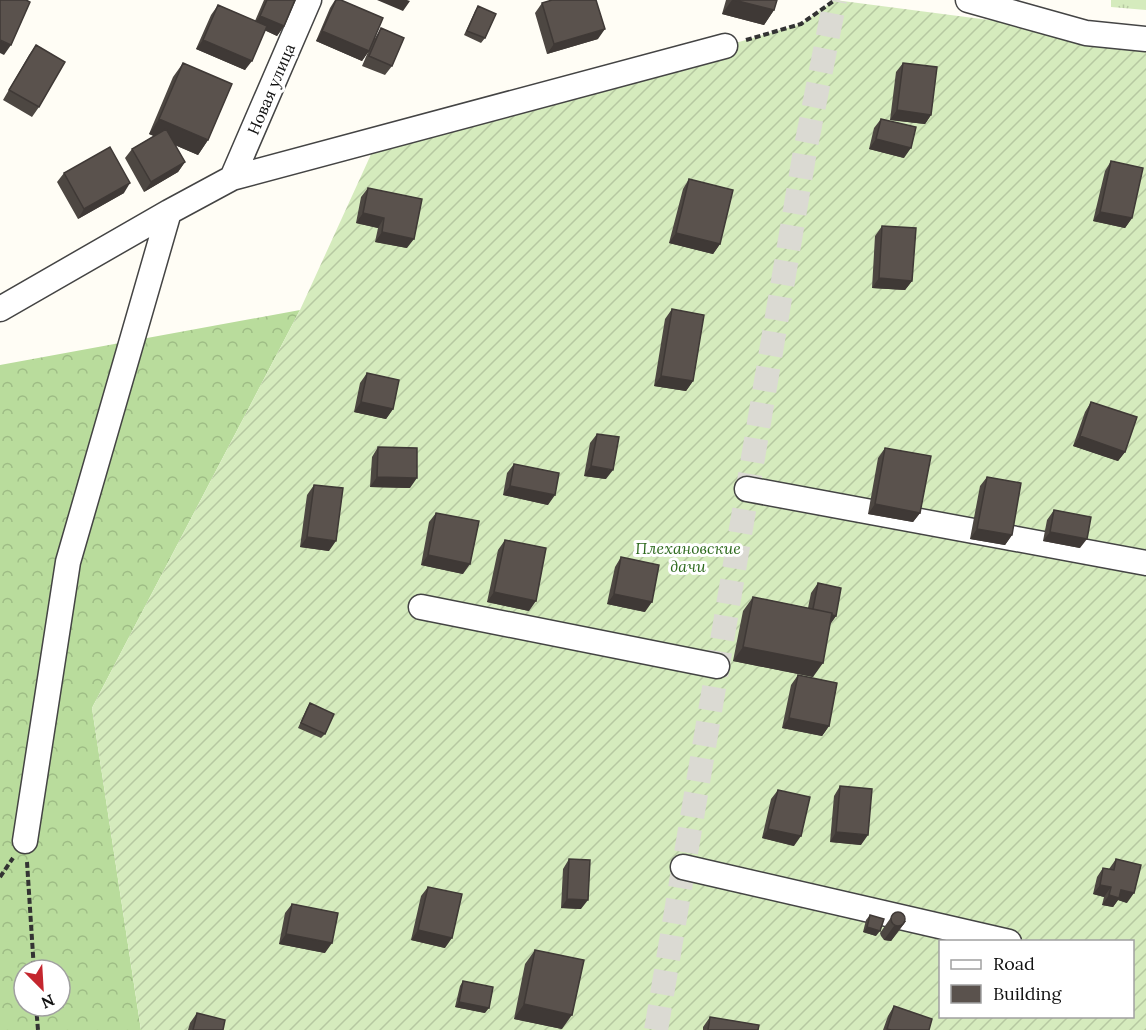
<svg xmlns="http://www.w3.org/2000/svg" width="1146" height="1030" font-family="Lora,serif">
<defs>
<pattern id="grass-tufts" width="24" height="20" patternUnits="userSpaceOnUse" patternTransform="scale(1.5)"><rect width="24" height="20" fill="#d5ebbd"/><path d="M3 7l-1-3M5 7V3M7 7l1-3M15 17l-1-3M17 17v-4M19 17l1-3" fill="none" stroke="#b6c8a1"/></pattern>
<pattern id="forest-crowns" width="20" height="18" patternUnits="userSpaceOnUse" patternTransform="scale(1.5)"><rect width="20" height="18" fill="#b9dc9c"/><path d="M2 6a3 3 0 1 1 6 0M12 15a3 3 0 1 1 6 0" fill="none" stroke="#9ebc85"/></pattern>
<pattern id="garden-furrows" width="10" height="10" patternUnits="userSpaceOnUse" patternTransform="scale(1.5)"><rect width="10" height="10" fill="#d5ebbd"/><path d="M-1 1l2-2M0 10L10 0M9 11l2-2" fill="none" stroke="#b6c8a1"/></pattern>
</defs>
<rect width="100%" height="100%" fill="#fffdf5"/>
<path fill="url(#grass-tufts)" d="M1111,0H1146V10L1111,7Z"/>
<path fill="url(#forest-crowns)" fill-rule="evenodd" d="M300,310L92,708L141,1030H0V365ZM24,970H60V1006H24Z"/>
<path fill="url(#garden-furrows)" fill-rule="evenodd" d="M835,0L1111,36L1146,39V1030H141L92,708L300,310L378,139L725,46L801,24ZM940,942H1132V1016H940Z"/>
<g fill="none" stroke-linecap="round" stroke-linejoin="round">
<path stroke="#dbdad3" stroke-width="24" stroke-dasharray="24 12" stroke-linecap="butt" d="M656,1030L805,151L835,0"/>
<defs>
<path id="street" d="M968,0L1086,33L1146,39
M232,178L309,0
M0,309L169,212L232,178L725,46
M747,489L1146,563
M421,607L717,666
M25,841L68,562L169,212
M683,867L1009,942"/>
</defs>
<use href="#street" stroke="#444" stroke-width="27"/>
<path stroke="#333" stroke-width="4" stroke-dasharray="6 3" stroke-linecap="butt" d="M746,40L801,24L835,0
M27,862L34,970
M0,877L13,858
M36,1006L38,1030"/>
<use href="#street" stroke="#fff" stroke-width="24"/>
</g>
<path fill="#4d4742" d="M264,0H295L284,26L277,36L265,30L245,70L196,49L211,15L218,5L255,21Z
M335,0H341L375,38L381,28L392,66L385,75L362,66L368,52L362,61L316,41L330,8Z
M726,0H777L774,10L764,25L722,14Z
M542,3L598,39L547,54L535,13Z
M478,6L485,38L481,43L464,35L475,11Z
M36,45L39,107L32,117L3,100L29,55Z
M183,63L208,140L198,155L175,145L185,162L178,172L144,192L125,158L132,149L154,136L149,134L173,77Z
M903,63L931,115L925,124L890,120L896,72Z
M881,119L904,158L869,149L874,128Z
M1111,161L1132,218L1125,228L1093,221L1105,171Z
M64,173L124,193L78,219L57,182Z
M689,179L720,244L713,254L669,243L683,189Z
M368,188L407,248L375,242L378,228L356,223L361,197Z
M882,226L912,281L905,290L872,288L875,236Z
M672,309L693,381L686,391L654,386L665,319Z
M367,373L393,409L386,419L354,412L360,383Z
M1091,402L1125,452L1118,461L1073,446L1085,412Z
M597,434L606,479L584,476L590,443Z
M378,447L410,488L370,487L372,457Z
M885,448L920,513L913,522L868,514L878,458Z
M514,464L548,505L503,495L507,473Z
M987,477L1012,535L1005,545L970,539L980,486Z
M314,485L329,551L300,547L307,495Z
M1054,510L1080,548L1043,541L1047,520Z
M436,513L463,574L421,565L429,522Z
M505,540L529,611L487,602L498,550Z
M621,557L645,612L607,604L615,567Z
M818,583L836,616L830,624L813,677L733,661L743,611L753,597L808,608L811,593Z
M798,675L829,726L822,736L782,728L791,685Z
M310,703L325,734L321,738L298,728L307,708Z
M840,786L861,845L830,842L834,796Z
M778,790L794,846L762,838L771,799Z
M569,859L581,909L561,908L563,869Z
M1116,859L1127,903L1118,900L1113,907L1102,905L1104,897L1093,894L1097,877L1103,868L1109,869Z
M428,887L445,948L411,940L421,896Z
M292,904L325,953L279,944L285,913Z
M870,915L876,936L863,932L866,920Z
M892,916L906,921L891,941L884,940L881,936L880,933Z
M535,950L562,1029L514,1019L525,964Z
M463,981L485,1013L455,1007L460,986Z
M894,1006L929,1030H883L888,1016Z
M197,1013L223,1030H188L190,1023Z
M710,1017L758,1030H703V1027Z"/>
<path fill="#3f3936" d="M377,0H407L410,1L403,11Z
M732,0H734L774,10L764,25L722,14Z
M260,16L284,26L277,36L253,25Z
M605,29L598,39L547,54L554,44Z
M322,31L369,51L362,61L316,41Z
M0,40L11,45L4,55L0,53Z
M203,40L252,61L245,70L196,49Z
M897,110L931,115L925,124L890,120Z
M159,119L208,140L198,155L149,134Z
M876,139L911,148L904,158L869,149Z
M185,162L178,172L144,192L151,182Z
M130,183L124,193L78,219L84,209Z
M1100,212L1132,218L1125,228L1093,221Z
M363,213L384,218L378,228L356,223Z
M382,232L414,239L407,248L375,242Z
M676,233L720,244L713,254L669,243Z
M879,278L912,281L905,290L872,288Z
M661,376L693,381L686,391L654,386Z
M361,402L393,409L386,419L354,412Z
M1080,436L1125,452L1118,461L1073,446Z
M591,466L613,470L606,479L584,476Z
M377,477L417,478L410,488L370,487Z
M510,486L555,495L548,505L503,495Z
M875,504L920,513L913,522L868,514Z
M977,529L1012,535L1005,545L970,539Z
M1050,532L1087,539L1080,548L1043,541Z
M307,537L336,541L329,551L300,547Z
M428,555L470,564L463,574L421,565Z
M494,592L536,601L529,611L487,602Z
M614,594L652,602L645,612L607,604Z
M813,611L836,616L829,626Z
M743,647L823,663L813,677L733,661Z
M789,718L829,726L822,736L782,728Z
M768,829L801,836L794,846L762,838Z
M836,832L868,835L861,845L830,842Z
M1100,885L1111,887L1104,897L1093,894Z
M1121,890L1134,893L1127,903L1118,900L1113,907L1102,905L1109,895Z
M567,899L588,900L581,909L561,908Z
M906,921L891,941L884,940L894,926Z
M867,927L880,931L876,936L863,932Z
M418,930L452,938L445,948L411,940Z
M286,934L332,943L325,953L279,944Z
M459,1002L489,1008L485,1013L455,1007Z
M524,1004L572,1015L562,1029L514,1019Z"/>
<path fill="#5a524d" stroke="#3f3936" stroke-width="1.5" d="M0,0H26L30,2L11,45L0,40Z
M267,0H295L284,26L260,16Z
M336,0H341L383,18L369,51L322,31Z
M552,0H596L605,29L554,44L542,3Z
M734,0H777L774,10Z
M218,5L267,26L252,61L203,40Z
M478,6L496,14L485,38L467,31Z
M381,28L404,38L392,66L369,56Z
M36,45L65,62L39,107L9,90Z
M183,63L232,84L208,140L159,119Z
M903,63L937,67L931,115L897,110Z
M881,119L916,127L911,148L876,139Z
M166,129L185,162L151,182L132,149Z
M110,147L130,183L84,209L64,173Z
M1111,161L1143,168L1132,218L1100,212Z
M689,179L733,190L720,244L676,233Z
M368,188L422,199L414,239L382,232L384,218L363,213Z
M882,226L916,228L912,281L879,278Z
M672,309L704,315L693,381L661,376Z
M367,373L399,380L393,409L361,402Z
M1091,402L1137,417L1125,452L1080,436Z
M597,434L619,437L613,470L591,466Z
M378,447L417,448V478L377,477Z
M885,448L931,456L920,513L875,504Z
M514,464L559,473L555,495L510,486Z
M987,477L1021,483L1012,535L977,529Z
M314,485L343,488L336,541L307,537Z
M1054,510L1091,517L1087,539L1050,532Z
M436,513L479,521L470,564L428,555Z
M505,540L546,548L536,601L494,592Z
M621,557L659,565L652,602L614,594Z
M818,583L841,588L836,616L832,615V613L813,609Z
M753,597L832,613L823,663L743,647Z
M798,675L837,683L829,726L789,718Z
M310,703L334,714L325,734L301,723Z
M840,786L872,789L868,835L836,832Z
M778,790L810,797L801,836L768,829Z
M569,859L590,860L588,900L567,899Z
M1116,859L1141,865L1134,893L1121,890L1119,898L1109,895L1111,887L1100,885L1103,868L1114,870Z
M428,887L462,894L452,938L418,930Z
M292,904L338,913L332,943L286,934Z
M891 919a7 7 0 1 1 14 0a7 7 0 1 1-14 0Z
M870,915L884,919L880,931L867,927Z
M535,950L584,960L572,1015L524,1004Z
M463,981L493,987L489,1008L459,1002Z
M894,1006L932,1019L929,1030H891L887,1029Z
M197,1013L225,1020L223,1030H193Z
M710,1017L759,1025L758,1030H708Z"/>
<g text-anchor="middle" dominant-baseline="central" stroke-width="6" stroke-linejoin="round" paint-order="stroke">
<g font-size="16" fill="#111" stroke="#fff">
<text transform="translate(271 89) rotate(-67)">Новая улица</text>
</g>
<g font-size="16" font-style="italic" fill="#2f6b1f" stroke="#fff">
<text x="688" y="548">Плехановские<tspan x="688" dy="18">дачи</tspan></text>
</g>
</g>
<rect x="939" y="940" width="195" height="78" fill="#ffffff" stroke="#a0a0a0" stroke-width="1.5"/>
<rect x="951" y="960" width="30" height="9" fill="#ffffff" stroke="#a0a0a0" stroke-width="1.5"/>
<text x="993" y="970" font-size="18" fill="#111111">Road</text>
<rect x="951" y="985" width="30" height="18" fill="#5a524d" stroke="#a0a0a0" stroke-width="1.5"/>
<text x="993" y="1000" font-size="18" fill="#111111">Building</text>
<g transform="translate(42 988) rotate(156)"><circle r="28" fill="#ffffff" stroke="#a0a0a0" stroke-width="1.5"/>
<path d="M0-4.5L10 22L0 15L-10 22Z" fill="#c4262e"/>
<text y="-9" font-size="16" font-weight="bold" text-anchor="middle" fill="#111111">N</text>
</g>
</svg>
